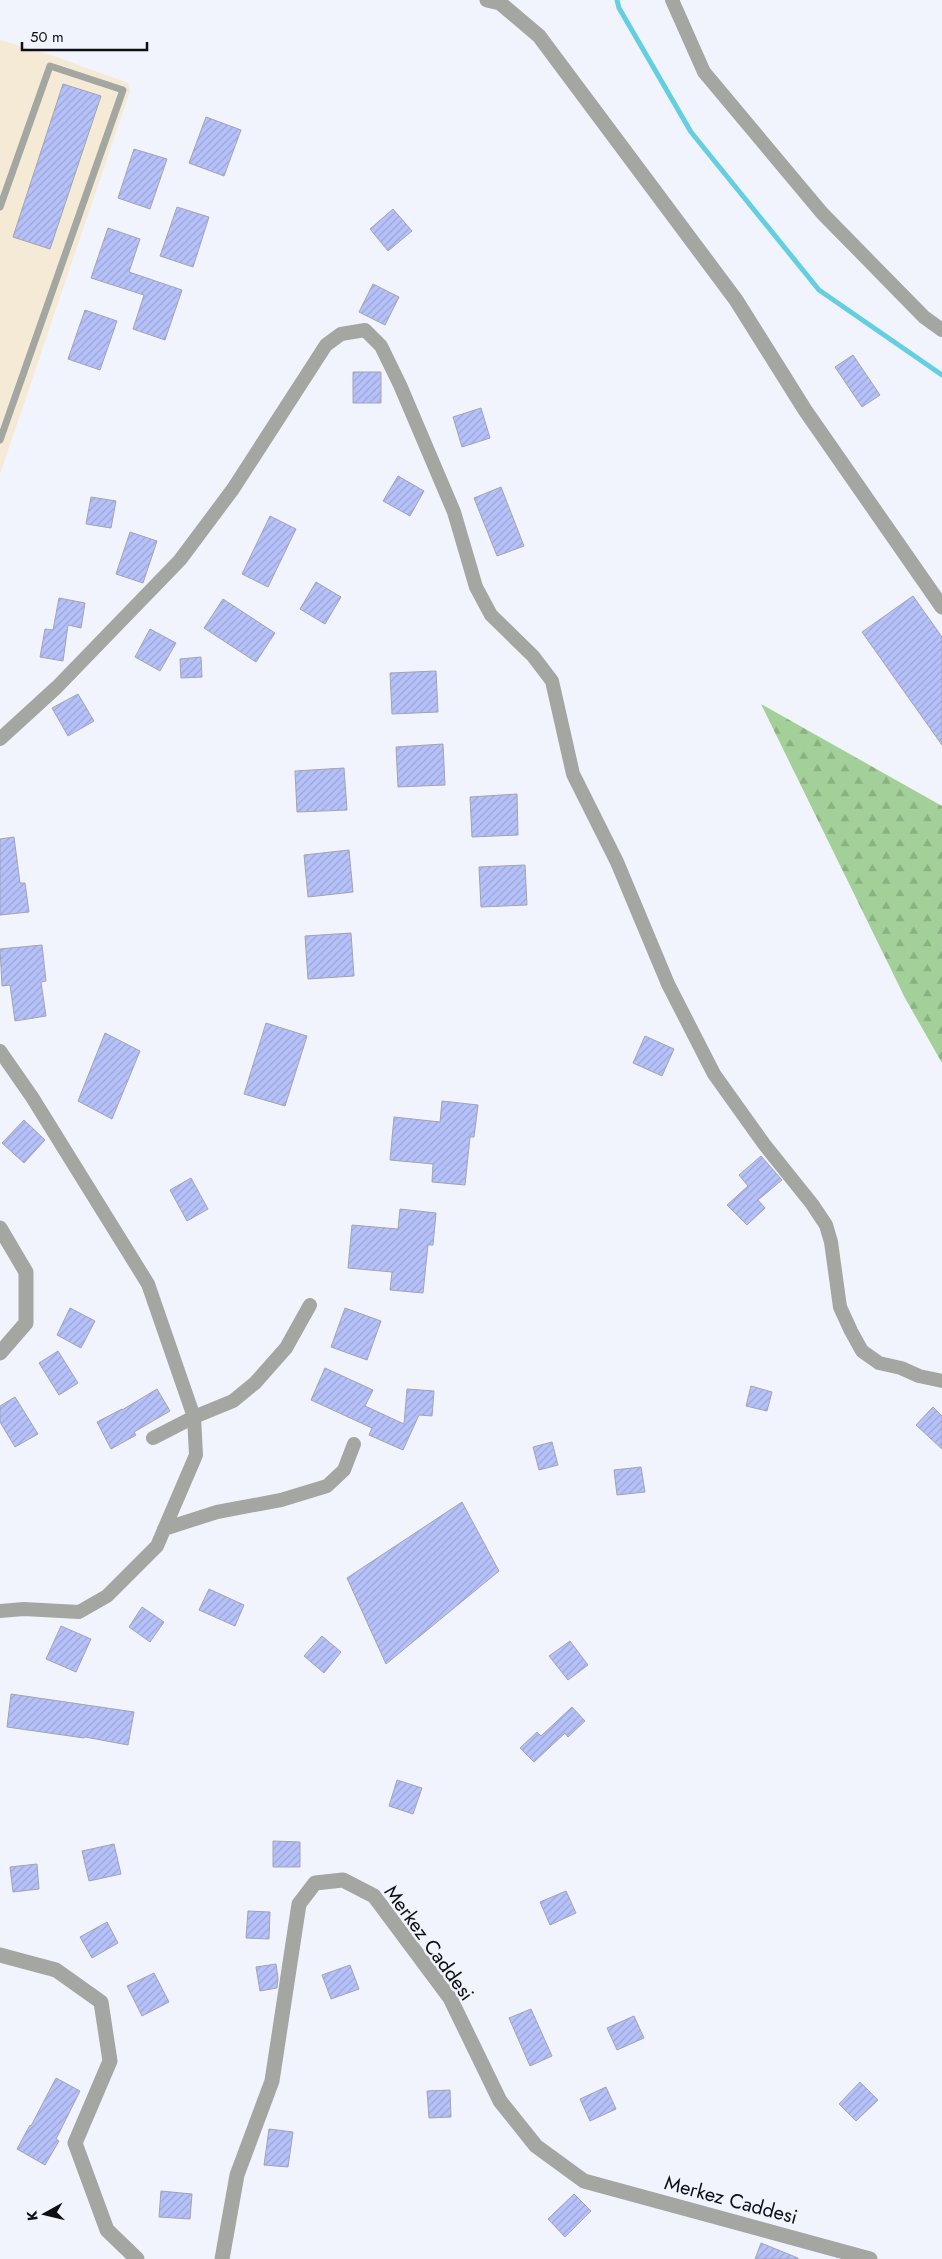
<svg xmlns="http://www.w3.org/2000/svg" width="942" height="2259" font-family="Jost,sans-serif">
<defs>
<pattern id="forest-firs" width="22" height="20" patternUnits="userSpaceOnUse" patternTransform="scale(1.25)"><rect width="22" height="20" fill="#a3d098"/><path d="M5 1l3.5 6h-7zM16 11l3.5 6h-7z" fill="#8bb182"/></pattern>
<pattern id="building-hatch" width="6" height="6" patternUnits="userSpaceOnUse" patternTransform="scale(1.25)"><rect width="6" height="6" fill="#b6c1fa"/><path d="M-1 1l2-2M0 6l6-6M5 7l2-2" fill="none" stroke="#9ba5d5"/></pattern>
</defs>
<rect width="100%" height="100%" fill="#f2f4fd"/>
<path fill="#f4ead5" d="M0,40L51,55L128,83L130,91L0,474Z"/>
<path fill="url(#forest-firs)" d="M761,704L942,806V1063L905,998Z"/>
<g fill="none" stroke-linecap="round" stroke-linejoin="round">
<path stroke="#63cfe0" stroke-width="5" d="M617,0L619,8L691,132L819,290L942,375"/>
</g>
<path fill="url(#building-hatch)" stroke="#a2a4af" d="M63,84L101,96L50,249L13,237Z
M206,117L241,130L224,176L189,163Z
M134,149L167,159L150,209L118,198Z
M177,207L209,217L193,267L160,256Z
M393,209L412,231L388,251L370,229Z
M108,228L140,239L129,272L182,290L165,340L133,329L144,295L91,278Z
M373,284L399,297L385,325L359,312Z
M85,310L117,321L100,370L68,359Z
M853,355L880,395L862,407L835,367Z
M353,372H381V403H353Z
M481,408L490,438L462,447L453,417Z
M398,476L424,491L410,516L383,501Z
M501,487L524,546L497,556L474,498Z
M91,497L116,501L111,528L86,524Z
M270,516L296,529L268,587L242,574Z
M130,532L157,541L143,583L116,574Z
M316,582L341,597L325,624L300,609Z
M913,596L942,637V745L862,632Z
M59,598L85,603L81,628L68,625L63,661L40,657L45,629L53,630Z
M223,599L275,633L256,662L204,628Z
M150,629L176,643L160,671L135,657Z
M201,657L202,677L181,678L180,659Z
M436,671L438,712L392,714L390,673Z
M78,694L94,721L68,736L52,708Z
M443,744L445,785L398,787L396,747Z
M344,768L347,810L297,812L295,771Z
M517,794L518,835L472,837L470,797Z
M14,837L20,883H25L29,912L0,915V839Z
M349,850L353,892L308,897L304,855Z
M525,865L527,905L481,907L479,867Z
M351,933L354,976L308,979L305,936Z
M42,945L46,981L41,982L46,1016L15,1021L10,985L2,986L0,949Z
M266,1023L307,1036L285,1106L244,1094Z
M105,1033L140,1051L112,1119L78,1101Z
M645,1036L674,1049L662,1076L633,1063Z
M442,1101L478,1105L474,1137H470L465,1185L432,1182L433,1164L390,1160L394,1117L440,1122Z
M24,1120L45,1140L24,1163L2,1143Z
M761,1156L782,1180L758,1200L765,1208L747,1225L727,1205L748,1186L739,1175Z
M191,1178L208,1209L187,1221L170,1190Z
M400,1209L436,1213L433,1245H428L423,1293L390,1290L392,1272L348,1268L352,1225L398,1229Z
M70,1308L95,1321L81,1348L57,1335Z
M345,1308L381,1321L367,1360L331,1347Z
M58,1351L78,1383L59,1395L39,1363Z
M325,1368L373,1390L365,1406L404,1424L407,1389L434,1391L432,1416L419,1415L403,1450L369,1435L372,1428L311,1400Z
M751,1386L772,1392L767,1411L746,1406Z
M157,1389L170,1411L134,1432L136,1435L111,1449L97,1422L122,1409V1410Z
M15,1397L38,1434L15,1447L0,1422V1406Z
M933,1407L942,1416V1449L916,1425Z
M552,1442L558,1465L539,1470L533,1447Z
M641,1467L645,1492L617,1495L614,1470Z
M462,1502L499,1571L386,1664L347,1578Z
M209,1589L244,1605L235,1626L199,1610Z
M142,1607L164,1622L150,1642L129,1627Z
M61,1626L91,1639L76,1672L46,1659Z
M322,1636L341,1652L324,1673L304,1656Z
M570,1641L588,1665L568,1680L549,1656Z
M11,1694L134,1712L128,1745L85,1737L84,1738L7,1727Z
M572,1707L585,1721L568,1737L565,1733L534,1762L520,1748L537,1732L541,1736Z
M397,1780L422,1788L413,1814L389,1806Z
M273,1841L300,1842V1867H273Z
M114,1844L121,1874L89,1881L82,1851Z
M37,1864L39,1889L13,1892L10,1867Z
M566,1891L576,1913L550,1925L540,1902Z
M248,1911L270,1912L269,1939L246,1938Z
M107,1922L118,1943L92,1958L80,1937Z
M276,1964L278,1978L277,1988L260,1991L256,1967Z
M350,1965L359,1989L331,1999L322,1975Z
M154,1973L169,2002L142,2016L127,1986Z
M531,2009L552,2056L530,2066L509,2018Z
M634,2016L644,2038L617,2050L607,2028Z
M56,2078L80,2091L56,2139L59,2141L45,2165L17,2149L30,2125L31,2126Z
M860,2082L878,2100L856,2121L839,2104Z
M606,2087L616,2109L590,2121L580,2099Z
M450,2090L451,2117L429,2118L427,2091Z
M269,2129L293,2132L288,2167L264,2165Z
M161,2191L192,2194L190,2219L159,2217Z
M574,2194L591,2211L565,2237L548,2219Z
M761,2243L798,2258V2259H755Z"/>
<g fill="none" stroke-linecap="round" stroke-linejoin="round">
<path stroke="#a3a6a1" stroke-width="7" d="M0,207L50,66L123,90L0,440"/>
<path stroke="#a3a6a1" stroke-width="14" d="M672,0L704,72L822,213L924,317L942,330
M0,739L57,687L180,560L233,489L326,345L341,334L365,330L381,346L400,385L454,512L476,587L491,615L533,656L552,681L573,774L617,862L668,984L714,1074L764,1144L812,1204L826,1225L831,1242L840,1307L851,1331L862,1351L879,1363L901,1368L919,1376L942,1381
M0,1051L32,1097L148,1284L194,1417L196,1455L157,1546L107,1596L79,1612L24,1609L0,1611
M153,1438L194,1417L233,1401L255,1383L286,1348L310,1305
M164,1529L217,1512L281,1500L327,1486L344,1470L354,1444"/>
<path stroke="#a3a6a1" stroke-width="15" d="M487,0L500,3L539,36L736,300L805,410L942,607
M0,1228L26,1272V1323L0,1353
M0,1955L56,1970L101,2002L110,2061L75,2143L107,2230L137,2259
M222,2259L237,2175L272,2081L299,1904L315,1883L343,1880L374,1896L450,1998L500,2101L536,2146L584,2181L870,2259"/>
</g>
<g text-anchor="middle" dominant-baseline="central" stroke-width="5" stroke-linejoin="round" paint-order="stroke">
<g font-size="20" fill="#0e0f13" stroke="#f2f4fd">
<text transform="translate(429 1943) rotate(54)">Merkez Caddesi</text>
<text transform="translate(731 2200) rotate(15)">Merkez Caddesi</text>
</g>
</g>
<g transform="translate(45 2214) rotate(262)" stroke="#f2f4fd" stroke-width="4" paint-order="stroke">
<path d="M0-4L9 19L0 12L-9 19Z" fill="#0e0f13"/>
<text y="-8" font-size="14" font-weight="bold" text-anchor="middle" fill="#0e0f13">K</text>
</g>
<path d="M22 42v8h125v-8" fill="none" stroke="#0e0f13" stroke-width="2.5"/>
<text x="30" y="42" font-size="15" fill="#0e0f13" stroke="#f2f4fd" stroke-width="4" paint-order="stroke">50 m</text>
</svg>
